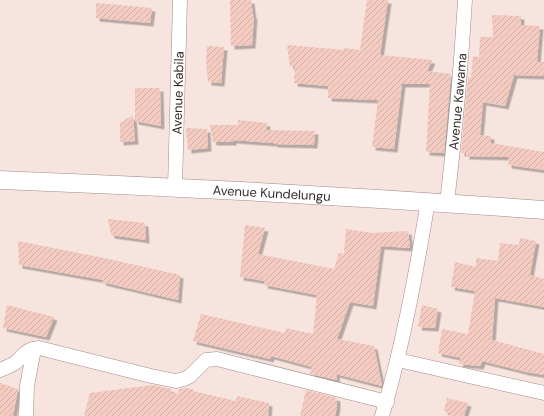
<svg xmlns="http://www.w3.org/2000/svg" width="544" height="416" font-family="'DM Sans',sans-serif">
<defs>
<pattern id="building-hatch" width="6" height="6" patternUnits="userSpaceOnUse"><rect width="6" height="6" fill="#f3cbc1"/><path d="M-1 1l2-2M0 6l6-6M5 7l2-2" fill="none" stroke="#d1aea6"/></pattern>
<filter id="shadow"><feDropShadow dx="3.5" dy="3.5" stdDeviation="0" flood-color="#0004"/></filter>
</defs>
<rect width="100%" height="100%" fill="#f8e4df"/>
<path fill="url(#building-hatch)" filter="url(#shadow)" d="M230,0H251L253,16L254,15L252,45L231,46Z
M367,0H388L380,55L432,60L427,71L451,74L444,153L426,152L430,84H402L394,149L372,147L378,100L328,98V86L294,83L295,66H290L287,45L344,50L343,48L360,50Z
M96,3L152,8L150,23L96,18Z
M492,15L521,16V25L540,26L537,62H544V76L514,75L505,106L483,102L480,135L491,136V143L544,152V170L508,165L509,157L466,156V153H461L468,77L471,78L473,56L479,57L480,37H493Z
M207,46L224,47L221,83L208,82L206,62Z
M135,88H160L161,126L135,121Z
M133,115L135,141L120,142V123Z
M238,120L267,123L266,130L315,131L314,145L274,144V143L233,140V142H213L210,125H238Z
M186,128L207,129L208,148L188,150Z
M108,219L145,223L146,240L111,235Z
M245,225L265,228L258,254L334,269L339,253L344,254L346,229L372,233L408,231L410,248L381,246L373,306L350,302L337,339L374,346L382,386L336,374L337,380L310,374L312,367L271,356L270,359L193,341L201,314L285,333L286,328L313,334L317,295L264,285L265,281L240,277Z
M520,238L536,241L530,275L544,279V307L495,298L492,340L544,354V375L526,372L482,361L480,366L459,364L461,358L438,353L442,329L468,334L475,291L451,287L455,262L476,267V258L498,261L500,243L519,245Z
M18,241L109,259L180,275L178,300L102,282L103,280L19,265Z
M7,305L54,317L46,337L3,328Z
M422,305L438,309L435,328L418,327Z
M0,383L18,389L13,416H0Z
M153,385L171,389V393L178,394L179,389L185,388L193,389V391L236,401L237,396L269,403L268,416H84L90,393Z
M306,390L337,398V406L335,416H300Z
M447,398L468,403L464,416H449L450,413L444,411Z"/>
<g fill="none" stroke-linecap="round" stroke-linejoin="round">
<defs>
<g id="minor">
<path id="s1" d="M175,187L180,0"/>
<path id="s2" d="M447,203C455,135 461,68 465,0"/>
<path d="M398,360L544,393"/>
<path d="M0,370C5,368 10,366 15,363C24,356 25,349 39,348L151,376L176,381L184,379L190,376L206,360L217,359L387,402"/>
<path d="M26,416L27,386L34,349"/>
<path d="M382,416C403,346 416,273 428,201"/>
</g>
<g id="tertiary">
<path id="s3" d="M0,180C182,187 363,197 544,210"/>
</g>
</defs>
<use href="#minor" stroke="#9f8c88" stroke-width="15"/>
<use href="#tertiary" stroke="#9f8c88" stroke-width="19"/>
<use href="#minor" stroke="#fff" stroke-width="14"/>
<use href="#tertiary" stroke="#fff" stroke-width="18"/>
</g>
<g text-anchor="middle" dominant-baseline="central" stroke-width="3" stroke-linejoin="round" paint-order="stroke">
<g font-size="13" fill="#332b29" stroke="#f8e4df">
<text stroke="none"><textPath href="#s1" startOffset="94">Avenue Kabila</textPath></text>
<text stroke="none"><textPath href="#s2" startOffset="102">Avenue Kawama</textPath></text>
<text stroke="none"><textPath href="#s3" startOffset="272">Avenue Kundelungu</textPath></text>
</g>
</g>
</svg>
